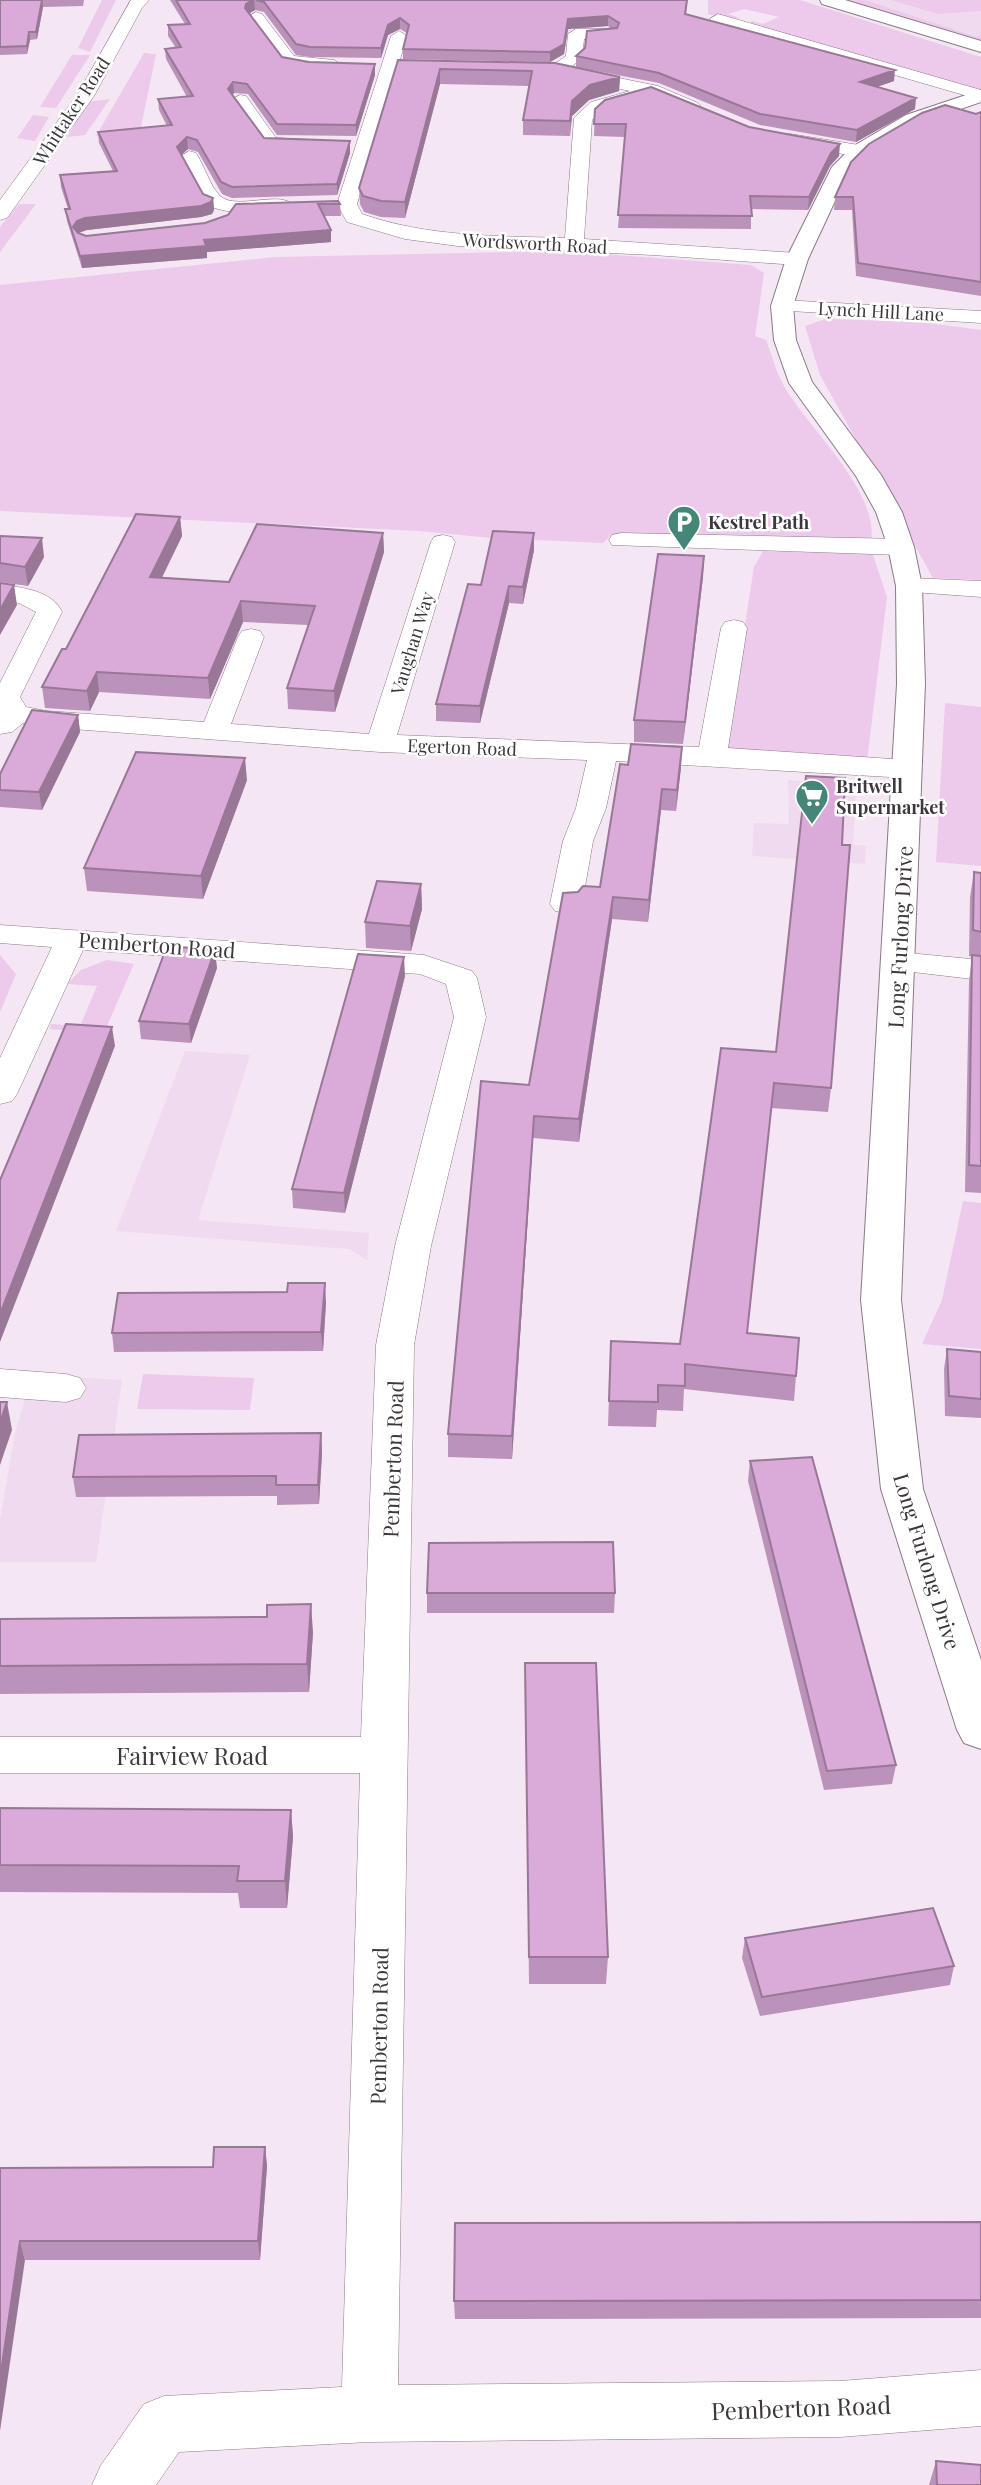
<svg xmlns="http://www.w3.org/2000/svg" width="981" height="2485" font-family="'Playfair Display',serif">
<rect width="100%" height="100%" fill="#f5e6f4"/>
<path fill="#f0daef" d="M865,0H981V35L977,37Z
M788,780L847,784L856,793L853,845L866,846L865,864L752,856L754,823L789,824Z
M185,1051L250,1055L198,1220L369,1233L367,1260L349,1249L116,1231Z
M32,1375L122,1380L96,1562H0V1520L15,1433Z"/>
<path fill="#edc9eb" d="M102,0H116L90,52L78,48Z
M708,0H800L981,57V89L967,88L747,25L752,21L763,24L779,17L744,9L728,14L740,18L726,19L708,14Z
M834,0H865L977,37L981,35V43Z
M891,0H981V11L938,14Z
M144,53L156,54L140,132L96,136Z
M72,55H90L56,108L40,107Z
M110,99L85,135L67,137L88,102Z
M33,115L49,117L35,141L17,138Z
M19,204H36L0,252V227Z
M562,251L751,265L764,273L755,336L766,340C772,355 776,372 784,386C808,429 880,491 871,543L612,534L603,543L491,538L420,531L0,511V285L275,257Z
M826,319L921,322L981,330V580L933,578L820,375L805,326Z
M763,551L872,552L887,597L867,761L725,753L754,567Z
M945,703L981,707V866L936,862Z
M0,955L16,974L0,1012Z
M107,960L134,964L104,1033L50,1029L51,1024L80,1026L97,986L67,984L81,970Z
M963,1201L981,1203V1349L922,1344L942,1300Z
M143,1374L254,1378L250,1410L137,1409Z"/>
<g fill="none" stroke-linecap="round" stroke-linejoin="round">
<defs>
<path id="minor" d="M131,0H149L142,8L94,96L7,218L0,220V200L77,95Z
M256,12L262,14L294,56L334,60L342,65L334,70L283,65L248,17Z
M718,14L981,90V100L712,22L710,19Z
M576,29H608L616,34L608,39H584L582,58L570,68L658,86L698,103L701,107L692,112L651,96L603,110L592,120L584,239L797,253L804,255L807,259L804,263L797,265L653,255L458,246L405,239L347,222L337,204L391,36L399,31L407,36L357,204L362,214C428,237 496,236 565,238L574,118L591,102L630,91L564,77L562,73L549,74L546,70L566,56L568,34Z
M240,95L246,96L276,138L315,140L324,145L315,150L265,147L231,100Z
M790,134L859,145L868,151L859,157L784,143L781,139L784,135Z
M189,151L196,153C204,165 210,186 220,196C237,211 281,189 294,206C284,218 221,214 208,205C198,198 186,168 180,157Z
M782,300L981,311V323L775,310L771,306L775,302Z
M621,533L901,539L910,542L914,547L910,552L901,555L612,545L609,540L612,535Z
M443,535L452,537L455,542L397,735L699,747L721,628L725,622L734,620L743,622L747,628L728,748L907,760L917,763L921,769L917,775L907,778L616,761L606,808L593,841L582,904L577,911L566,913L555,911L550,904L563,841L576,808L587,760L380,752L46,727L23,723L12,732L0,734V683L36,612L19,603L0,600V584C22,588 52,590 62,612L20,697L26,707L46,711L204,722L238,637L242,631L251,629L260,631L264,637L231,724L369,734L431,542L434,537Z
M909,578L981,581V597L900,591L896,586L900,581Z
M0,925L424,955L472,971L477,978L486,1017L431,1246L414,1345L398,2385L840,2381L981,2370V2426L840,2437L369,2442L179,2452L156,2485H92L101,2465L144,2404L164,2396L342,2387L360,1773H0V1737H361L376,1345L395,1246L454,1017L446,984L420,974L83,950L17,1094L12,1101L0,1104V1058L52,947L0,943Z
M898,952L981,960V980L887,969L882,962L887,955Z
M0,1369L66,1374L80,1378L86,1388L80,1398L66,1402L0,1397Z"/>
<path id="tertiary" d="M820,0H845L981,41V52L822,4Z
M981,90V102L920,123L866,155L848,173L808,259L793,306L796,340L812,382L881,475L902,512L914,547L922,586L925,684L901,1300L923,1489L981,1660V1749L964,1743L957,1730L881,1489L861,1300L897,684L896,586L888,547L876,512L856,476L789,383L774,340L771,306L786,259L832,167L852,147L906,115Z"/>
</defs>
<use href="#minor" stroke="#887a87" stroke-width="1"/>
<use href="#tertiary" stroke="#887a87" stroke-width="2"/>
<use href="#minor" fill="#fff" fill-rule="evenodd"/>
<use href="#tertiary" fill="#fff" fill-rule="evenodd"/>
</g>
<path fill="#bb92ba" d="M0,0H84L83,6L43,7L37,39L30,40L27,54L0,55Z
M170,0H687L686,14L894,81L877,87L915,109L856,142L760,125L659,83L576,67V56L611,29L608,26L568,29L564,54L550,62L403,59V49L407,33L400,29L388,35L381,58L310,57L296,55L264,12L255,10L249,13L282,57L309,62L375,64V75L356,136L277,135L248,94L234,93L232,95L264,138L350,141V153L337,195L232,198L222,194L198,152L188,149L181,155L203,194L213,198L214,210L212,214L201,217L87,230L78,233L86,236L205,223L228,215L236,204H340L341,216H324L331,230V242L207,252V258L82,268L67,221L65,209H68L61,187L60,175L113,171L99,143L98,132L167,126L159,110L158,99L187,97L166,59L165,49L176,48L168,36V25L185,24Z
M398,60L620,77L619,91L589,100L572,116L570,136L523,135V120L529,86L440,84L405,218L381,217L364,212L360,204L359,188Z
M595,109L749,127L839,156L830,166L808,210L751,209V229L618,228L625,137L594,136Z
M981,112V296L856,276L852,210H834L835,197L976,114Z
M180,517L182,536L162,578L229,582L383,533L384,552L335,712L288,709L287,688L308,625L243,622L210,699L99,692L90,711L45,708L42,687L66,649Z
M534,533V550L523,604L509,603L480,723L436,721V704L481,585Z
M0,536L44,557L28,586L0,582Z
M704,556L703,577L683,744L634,742V720Z
M78,715L80,732L42,810L0,807V774Z
M628,765L681,767L676,811L661,810L648,922L612,919L579,1142L533,1138L512,1459L448,1457V1434L529,1085L578,892L600,887Z
M247,780L203,899L87,891L84,868Z
M974,872L981,873V1193L965,1192L969,981L972,957L969,956L970,897Z
M421,884L422,909L411,951L366,948L365,922Z
M217,968L191,1043L141,1039L139,1021Z
M405,976L345,1213L293,1208L292,1189Z
M721,1048L831,1088L828,1112L771,1108L747,1333L796,1376L794,1401L684,1389L683,1411L657,1410L656,1427L608,1426L611,1341L680,1344Z
M326,1302L323,1351L114,1352L112,1333Z
M947,1349L981,1352V1418L945,1416L944,1369Z
M321,1433L322,1453L319,1504L277,1505V1496L76,1497L73,1477Z
M750,1461L896,1765L892,1784L824,1790L748,1481Z
M427,1593H615L614,1613H427Z
M0,1619L313,1632L309,1692L0,1694Z
M525,1663L608,1957L606,1984H529Z
M0,1808L291,1810L293,1837L287,1908H240L238,1893L0,1892Z
M745,1938L954,1966L950,1985L760,2016L742,1958Z
M265,2147L267,2166L260,2260H25L0,2168L213,2167Z
M981,2222V2318L455,2319L454,2301Z
M936,2461L981,2485H929Z"/>
<path fill="#997797" d="M42,0L43,7L37,39L36,32Z
M254,0L255,10L247,15L245,8L246,4Z
M608,16V26L568,29L564,54L550,62V52L568,19Z
M400,18V29L388,35L381,58V48L388,25Z
M29,32L30,40L27,54V46Z
M375,64V75L356,136V125Z
M440,69V84L405,218V202Z
M895,70L894,81L859,93L860,82Z
M620,77L619,91L589,100L572,116L570,136L572,101L590,85Z
M233,82L234,93L228,100V89Z
M916,98L915,109L856,142L857,130Z
M187,137L188,149L178,158L177,147Z
M350,141V153L337,195V184Z
M840,144L839,156L830,166L808,210L809,197L831,153Z
M213,198L214,210L212,214L201,217L87,230L78,233L73,227L77,221L85,218Z
M331,230V242L207,252V258L82,268L80,256L204,240Z
M180,517L182,536L152,597L150,577Z
M383,533L384,552L335,712L334,691Z
M534,533V550L523,604V587Z
M42,538L44,557L28,586L25,567Z
M704,556L703,577L683,744L685,722Z
M14,585L17,605L0,635V610Z
M509,586V603L480,723V706Z
M241,601L243,622L210,699L208,678Z
M97,672L99,692L90,711L87,691Z
M78,715L80,732L42,810L39,792Z
M682,747L681,767L676,811L677,790Z
M245,758L247,780L203,899L201,876Z
M662,789L661,810L648,922L649,900Z
M421,884L422,909L411,951L410,926Z
M613,897L612,919L579,1142V1119Z
M215,950L217,968L191,1043L189,1024Z
M404,957L405,976L345,1213L344,1193Z
M112,1027L115,1046L0,1342V1314Z
M534,1116L533,1138L512,1459V1436Z
M325,1283L326,1302L323,1351L321,1332Z
M7,1402L12,1430L0,1465V1423Z
M321,1433L322,1453L319,1504L318,1485Z
M311,1604L313,1632L309,1692L307,1664Z
M291,1810L293,1837L287,1908L285,1881Z
M265,2147L267,2166L260,2260L258,2241Z
M20,2241L25,2260L0,2431V2379Z"/>
<path fill="#daaad8" stroke="#997797" stroke-width="2" d="M0,0H42L36,32H29L27,46L0,47Z
M176,0H253L246,4L245,8L282,57L309,62L375,64L356,125L277,124L247,84L233,82L228,89L264,138L350,141L337,184L232,187L221,182L197,140L187,137L177,147L203,194L213,198L211,202L201,206L85,218L77,221L73,227L78,233L86,236L205,223L228,215L236,204L338,201L340,204H318L331,230L204,240L206,246L80,256L65,209H70L60,175L117,171L98,132L172,125L158,99L193,96L165,49L181,47L168,25L190,24Z
M256,0H687L685,14L895,70L860,82L916,98L857,130L760,114L659,73L576,56L585,48L587,31L617,28L619,23L608,16L568,19L564,44L550,52L403,49L409,25L400,18L388,25L381,48L310,47L296,44L264,2Z
M398,60L555,63L620,77L590,85L572,101L570,121L523,120L532,71L440,69L405,202L381,201L363,196L359,188Z
M651,87L749,127L840,144L831,153L809,197L750,196L752,216L618,215L626,124H594L595,109L605,100Z
M945,105L976,114L981,112V282L858,263L853,197H835L851,162L869,144L922,113Z
M136,514L180,517L150,577L229,582L257,524L383,533L334,691L287,688L315,606L241,601L208,678L97,672L87,691L42,687L62,649H66Z
M493,531L534,533L523,587L509,586L480,706L436,704L468,584L481,585Z
M0,536L42,538L25,567L0,563Z
M658,554L704,556L685,722L634,720Z
M0,583L14,585L0,610Z
M32,710L78,715L39,792L0,790V774Z
M631,744L682,747L677,790L662,789L649,900L613,897L579,1119L534,1116L512,1436L448,1434L481,1081L529,1085L563,893L578,892L583,886L600,887L620,764L628,765Z
M136,752L245,758L201,876L84,868Z
M806,776L845,778L842,845H850L831,1088L774,1083L747,1333L799,1338L796,1376L685,1364V1386L658,1385V1402L609,1401L611,1341L680,1344L721,1048L776,1052Z
M974,872L981,873V932L973,930Z
M377,881L421,884L410,926L365,922Z
M167,946L215,950L189,1024L139,1021Z
M358,954L404,957L344,1193L292,1189Z
M972,955L981,956V1166L969,1165Z
M66,1024L112,1027L0,1314V1180Z
M288,1283H325L321,1332L112,1333L118,1293L287,1292Z
M947,1349L981,1352V1399L949,1396Z
M0,1402H7L0,1423Z
M321,1433L318,1485H276V1476L73,1477L79,1435Z
M812,1457L896,1765L827,1771L750,1461Z
M613,1542L615,1593H427L429,1543Z
M311,1604L307,1664L0,1666V1619L267,1617V1605Z
M525,1663H596L608,1957H529Z
M0,1808L291,1810L285,1881H237L239,1866L0,1865Z
M933,1908L954,1966L762,1997L745,1938Z
M214,2147H265L258,2241H20L0,2379V2168L213,2167Z
M981,2222V2300L454,2301L455,2223Z
M936,2461L981,2465V2485H937Z"/>
<defs>
<symbol id="parking-pin" viewBox="-11 -11 22 30"><path d="M0 17L-7.5 6A9.5 9.5 0 1 1 7.5 6Z" fill="#448778" stroke="#fff"/><path d="M-3.5-5.5H1a3.5 3.5 0 0 1 0 7H-1V5.5H-3.5ZM-1-3.4V-.6H.8a1.4 1.4 0 0 0 0-2.8Z" fill="#fff"/></symbol>
<symbol id="supermarket-pin" viewBox="-11 -11 22 30"><path d="M0 17L-7.5 6A9.5 9.5 0 1 1 7.5 6Z" fill="#448778" stroke="#fff"/><path d="M-6-5.5h2.5l.6 2H6L4.5 2H-2.5L-4.4-4H-6ZM-1.5 3.2a1.3 1.3 0 1 0 .1 0ZM3 3.2a1.3 1.3 0 1 0 .1 0Z" fill="#fff"/></symbol>
</defs>
<g fill-rule="evenodd">
<use href="#parking-pin" x="665" y="503" width="38" height="52"/>
<use href="#supermarket-pin" x="793" y="777" width="38" height="52"/>
</g>
<g text-anchor="middle" dominant-baseline="central" stroke-width="5" stroke-linejoin="round" paint-order="stroke">
<g font-size="18" fill="#3e383e" stroke="#fff">
<text transform="translate(71 111) rotate(-57)">Whittaker Road</text>
<text transform="translate(535 243) rotate(3)">Wordsworth Road</text>
<text transform="translate(881 311) rotate(3)">Lynch Hill Lane</text>
<text transform="translate(412 643) rotate(-73)">Vaughan Way</text>
<text transform="translate(462 747) rotate(2)">Egerton Road</text>
</g>
<g font-size="18" font-weight="bold" fill="#3e383e" stroke="#fff" text-anchor="start">
<text x="708" y="522">Kestrel Path</text>
<text x="836" y="786">Britwell<tspan x="836" dy="21">Supermarket</tspan></text>
</g>
<g font-size="21" fill="#3e383e" stroke="#fff">
<text transform="translate(899 937) rotate(-87)">Long Furlong Drive</text>
<text transform="translate(157 944) rotate(4)">Pemberton Road</text>
<text transform="translate(392 1459) rotate(-88)">Pemberton Road</text>
<text transform="translate(928 1561) rotate(73)">Long Furlong Drive</text>
<text transform="translate(378 2026) rotate(-89)">Pemberton Road</text>
</g>
<g font-size="24" fill="#3e383e" stroke="#fff">
<text x="192" y="1755">Fairview Road</text>
<text transform="translate(801 2407) rotate(-2)">Pemberton Road</text>
</g>
</g>
</svg>
